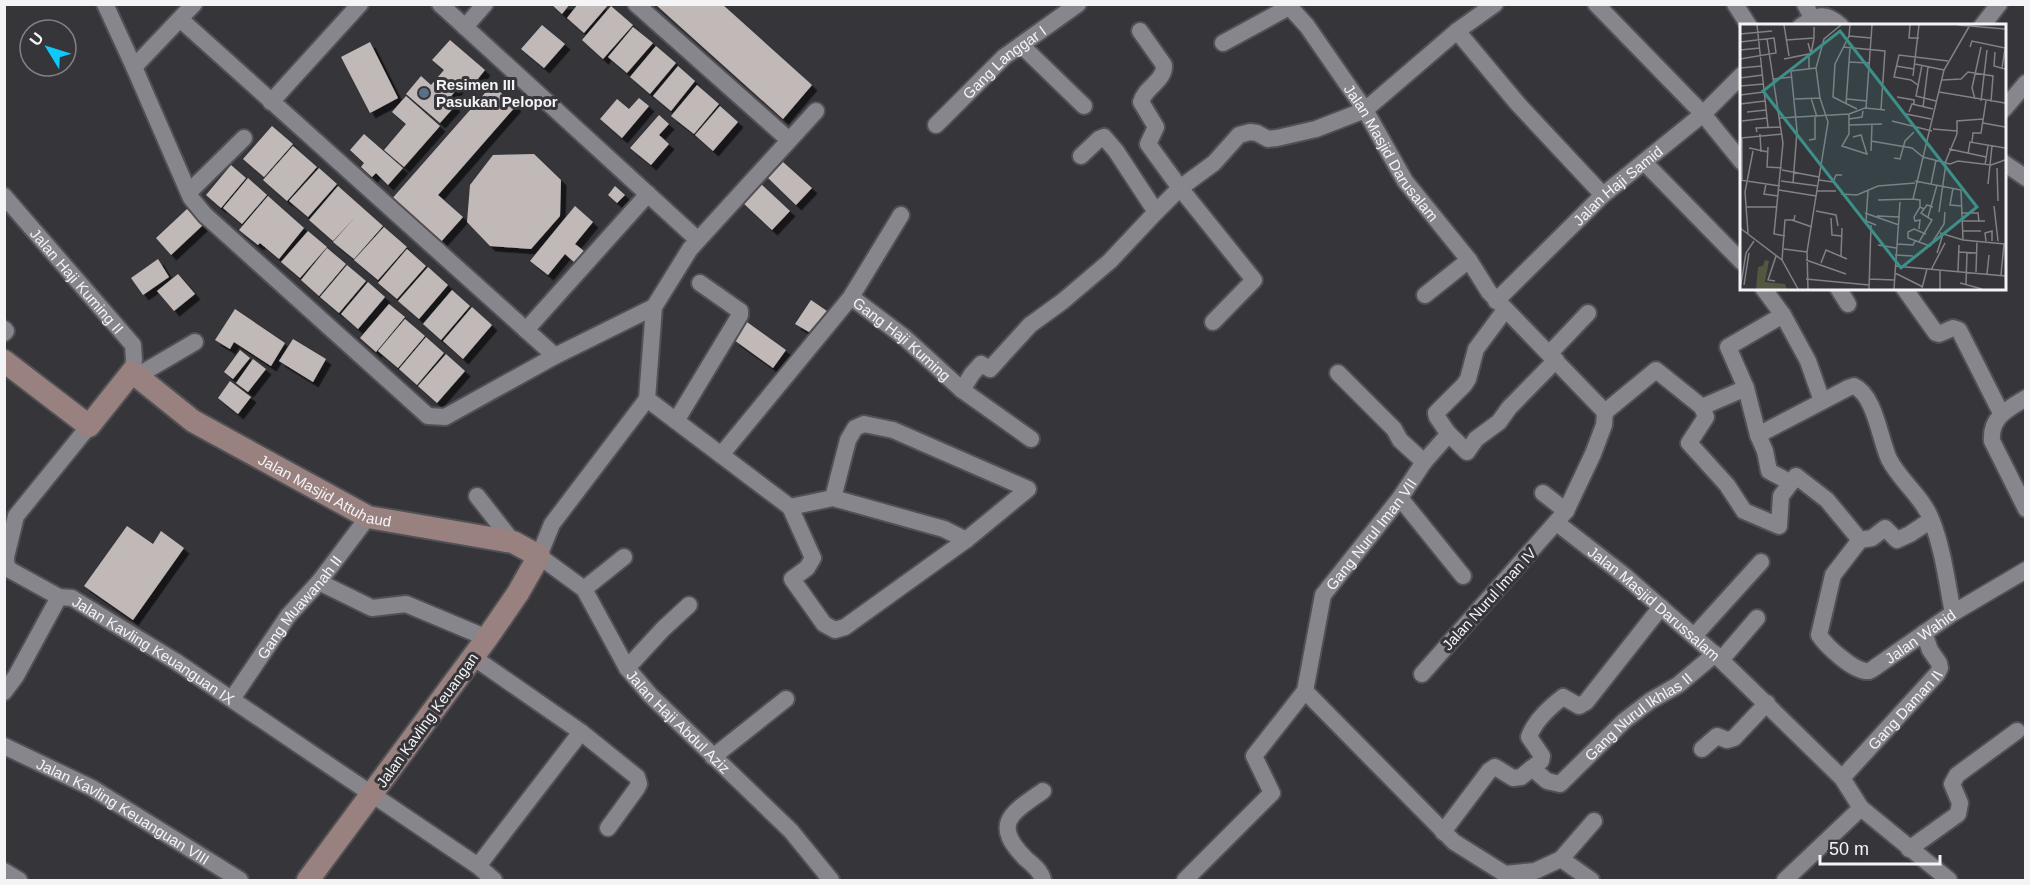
<svg xmlns="http://www.w3.org/2000/svg" width="2030" height="885" font-family="Arial,sans-serif">
<defs>
<filter id="shadow"><feDropShadow dx="5.5" dy="5.5" stdDeviation="0" flood-color="#0009"/></filter>
</defs>
<rect width="100%" height="100%" fill="#36353a"/>
<path fill="#c1b9b7" filter="url(#shadow)" d="M551,4H570L562,14Z
M578,4H609L584,33L567,18Z
M655,4H722L812,85L783,119Z
M611,6L633,25L603,59L582,40Z
M542,25L565,44L544,68L521,49Z
M633,27L653,43L627,73L608,57Z
M450,40L485,70L469,90L461,84L448,100L455,106L440,123L406,94L421,76L431,85L444,70L432,60Z
M370,42L398,98L370,113L341,57Z
M656,46L676,63L650,94L630,77Z
M678,66L695,81L671,111L653,96Z
M492,85L516,106L438,195L463,217L439,244L390,201Z
M697,85L719,104L694,134L671,116Z
M406,96L440,126L404,167L384,150L406,124L392,112Z
M639,98L649,106L622,138L600,119L617,99L629,109Z
M720,106L738,122L713,151L695,135Z
M659,115L669,124L659,135L669,144L651,165L630,148Z
M272,126L293,144L264,177L243,159Z
M364,134L403,168L388,185L376,173L372,177L361,167L364,163L350,150Z
M293,146L317,167L287,201L263,180Z
M534,154L561,180L560,216L531,249L490,246L467,222L470,185L493,155Z
M783,162L812,188L796,205L768,178Z
M231,165L246,178L221,208L206,195Z
M319,168L337,184L308,217L289,201Z
M248,178L267,195L242,224L223,208Z
M761,184L790,211L772,230L743,203Z
M338,186L383,226L354,259L333,242L356,216L333,241L309,220Z
M615,186L625,195L617,203L608,195Z
M268,196L304,228L279,259L260,243L258,245L239,230Z
M575,206L593,222L575,244L584,251L574,262L565,254L548,275L530,261Z
M187,209L203,225L171,255L156,238Z
M384,227L407,247L378,280L354,260Z
M308,231L327,247L300,278L281,262Z
M327,248L346,264L319,296L301,280Z
M407,249L426,266L397,299L378,283Z
M158,259L169,277L143,295L131,278Z
M347,265L366,281L339,313L320,297Z
M428,267L448,285L419,319L398,301Z
M178,274L195,294L174,311L157,291Z
M368,282L385,297L358,329L341,314Z
M452,290L470,306L441,340L423,324Z
M811,300L827,311L809,332L795,324Z
M389,304L405,317L376,352L360,338Z
M472,307L492,325L463,359L443,341Z
M235,309L285,343L271,366L234,342L230,349L215,340Z
M405,319L425,336L398,368L378,351Z
M747,322L786,350L773,368L734,340Z
M426,337L444,353L417,385L399,369Z
M293,339L326,359L313,382L279,361Z
M240,350L250,358L233,379L224,372Z
M446,354L465,371L437,403L418,386Z
M253,359L266,369L248,392L236,383Z
M230,381L251,397L238,414L218,398Z
M127,526L153,544L161,531L184,548L133,620L84,586Z"/>
<g fill="none" stroke-linecap="round" stroke-linejoin="round">
<defs>
<g id="street">
<path d="M105,4L134,67L191,198L205,215L428,416L445,417L555,356L654,307"/>
<path d="M440,4L698,240"/>
<path d="M636,4L789,140"/>
<path id="s1" d="M1287,4L1307,26L1365,110L1405,181L1469,260L1489,292L1605,412L1604,425L1593,454L1566,511L1422,674"/>
<path d="M1596,4L1703,114L1742,162"/>
<path d="M1735,4L1749,26"/>
<path d="M1805,4L1812,18"/>
<path d="M180,19L555,356"/>
<path d="M1801,26C1817,15 1825,11 1841,26"/>
<path d="M1982,26L1999,4"/>
<path d="M465,27L485,4"/>
<path d="M1140,31L1164,65C1165,81 1145,87 1141,102L1156,127L1148,144L1180,188L1254,280L1213,322"/>
<path d="M1457,31L1518,104L1603,195"/>
<path d="M1223,43L1289,7"/>
<path d="M1021,45L1084,106"/>
<path d="M134,67L194,4"/>
<path d="M271,102L360,4"/>
<path d="M2004,109L2026,83"/>
<path id="s2" d="M816,111L690,249L654,307L647,399L552,524L539,556L584,589L627,668L650,695L791,831L831,880"/>
<path id="s3" d="M936,125L1004,57L1078,4"/>
<path d="M1081,156L1099,139L1104,137L1116,151L1156,212"/>
<path d="M1644,162L1742,262"/>
<path d="M2004,163L2026,178"/>
<path d="M189,192L244,138"/>
<path id="s4" d="M4,196L133,345L134,360L132,372"/>
<path d="M1763,288L1783,315L1808,361L1822,401"/>
<path d="M1838,288L1848,304"/>
<path d="M1904,288L1936,333L1939,334L1953,328L1959,330L2001,413"/>
<path d="M1425,295L1469,260"/>
<path id="s5" d="M851,297L904,337L962,390L1031,439"/>
<path id="s6" d="M1496,301L1603,195L1703,114L1742,75"/>
<path d="M4,329L6,331L4,333"/>
<path d="M526,330L648,194"/>
<path d="M1549,354L1588,313"/>
<path d="M1338,373L1394,429L1400,440L1424,462"/>
<path d="M137,376L195,342"/>
<path d="M1746,388L1758,435L1848,388L1854,386C1875,395 1880,440 1889,459C1900,481 1922,496 1931,519C1943,548 1947,583 1953,613"/>
<path d="M962,390L972,374L981,364L990,369L1030,325L1063,301L1110,261L1156,212L1180,188L1214,163L1239,135L1250,132L1257,133L1268,139L1277,138L1316,129L1365,110L1457,31L1495,4"/>
<path d="M2026,398C2008,409 1990,417 1992,441L2026,509"/>
<path d="M647,399L790,507L813,558L807,568L792,579L824,624L835,630L845,627L966,540L1028,489L893,430L864,424L855,428L848,440L833,498"/>
<path d="M1702,407L1706,417L1689,443L1727,485L1744,511L1779,526L1781,496L1796,476L1827,500L1860,540"/>
<path d="M1605,412L1656,370L1702,407L1746,388L1728,347L1783,315"/>
<path d="M676,421L740,315V311L737,309L700,283"/>
<path id="s7" d="M89,426L16,516L6,557V564L10,570L59,597L72,598L175,661L478,866L494,880"/>
<path d="M1448,433L1467,452L1476,439L1499,422L1509,408L1556,360"/>
<path d="M1758,435L1765,451L1769,471L1791,483"/>
<path d="M721,455L851,297L901,215"/>
<path d="M1543,493L1566,511"/>
<path d="M477,496L513,542"/>
<path d="M1400,498L1463,576"/>
<path d="M790,507L833,498L944,529L966,540"/>
<path id="s8" d="M1931,520L1910,534L1897,540L1885,528L1872,538L1860,540L1833,575L1819,635C1826,646 1855,673 1869,671C1872,670 1874,668 1877,666L1953,613L2026,570"/>
<path id="s9" d="M1557,523L1625,576L1721,660L1842,778L1861,808L1949,880"/>
<path d="M319,582L372,608L406,604L487,638"/>
<path d="M584,589L624,557"/>
<path d="M1694,636L1761,562"/>
<path d="M473,657L581,732L637,777L639,784L637,788L608,828"/>
<path d="M1721,660L1757,618"/>
<path d="M627,668L663,629L689,605"/>
<path d="M1305,691L1454,842L1505,874L1535,871L1561,859L1594,821"/>
<path d="M4,692L16,676L59,597"/>
<path id="s10" d="M232,699L288,616L319,582L368,517"/>
<path id="s11" d="M4,746L92,788L240,880"/>
<path d="M1702,749L1717,736L1727,740L1734,738L1767,703"/>
<path d="M713,757L786,699"/>
<path d="M1532,768L1541,761L1542,756L1529,737C1534,722 1550,707 1563,697L1579,706L1586,702L1661,607"/>
<path id="s12" d="M1842,778L1937,674L1940,668L1939,663L1930,650L1924,633"/>
<path id="s13" d="M1443,832L1489,771L1495,767L1513,778L1521,777L1532,768L1547,781L1560,784L1624,721L1650,701L1678,685L1715,654"/>
<path d="M1909,849L1958,814L1960,803L1952,784L1957,775L2017,731"/>
<path d="M1561,859L1591,880"/>
<path d="M478,866L581,732"/>
<path d="M4,871L19,880"/>
<path d="M1043,880C1041,871 1033,865 1026,859C991,824 1011,813 1043,791"/>
<path id="s14" d="M1185,880L1272,793L1254,756L1305,691L1323,595L1400,498L1424,462L1447,436L1448,433L1437,417L1436,413L1464,385L1468,379L1476,349L1505,310"/>
<path d="M1785,880L1861,808"/>
</g>
<g id="secondary">
<path id="s15" d="M4,361L89,426L132,372L193,421L368,517L513,542L539,556L518,593L487,638L308,880"/>
</g>
</defs>
<use href="#street" stroke="#515155" stroke-width="20"/>
<use href="#secondary" stroke="#515155" stroke-width="26"/>
<use href="#street" stroke="#86868c" stroke-width="16"/>
<use href="#secondary" stroke="#98817f" stroke-width="22"/>
</g>
<circle fill="#5c6f8a" stroke="#36353a" stroke-width="2" cx="424" cy="93" r="6"/>
<g text-anchor="middle" dominant-baseline="central" stroke-width="6" stroke-linejoin="round" paint-order="stroke">
<g font-size="15" fill="#f4f4f7" stroke="#36353a">
<text stroke="none"><textPath href="#s3" startOffset="93">Gang Langgar I</textPath></text>
<text stroke="none"><textPath href="#s1" startOffset="182">Jalan Masjid Darusalam</textPath></text>
<text stroke="none"><textPath href="#s6" startOffset="168">Jalan Haji Samid</textPath></text>
<text stroke="none"><textPath href="#s4" startOffset="112">Jalan Haji Kuming II</textPath></text>
<text stroke="none"><textPath href="#s5" startOffset="66">Gang Haji Kuming</textPath></text>
<text stroke="none"><textPath href="#s15" startOffset="404">Jalan Masjid Attuhaud</textPath></text>
<text stroke="none"><textPath href="#s14" startOffset="422">Gang Nurul Iman VII</textPath></text>
<text transform="translate(1489 599) rotate(-48)">Jalan Nurul Iman IV</text>
<text stroke="none"><textPath href="#s9" startOffset="126">Jalan Masjid Darussalam</textPath></text>
<text stroke="none"><textPath href="#s10" startOffset="114">Gang Muawanah II</textPath></text>
<text stroke="none"><textPath href="#s8" startOffset="316">Jalan Wahid</textPath></text>
<text stroke="none"><textPath href="#s7" startOffset="338">Jalan Kavling Keuanguan IX</textPath></text>
<text stroke="none"><textPath href="#s12" startOffset="93">Gang Daman II</textPath></text>
<text stroke="none"><textPath href="#s13" startOffset="264">Gang Nurul Ikhlas II</textPath></text>
<text transform="translate(427 720) rotate(-54)">Jalan Kavling Keuangan</text>
<text stroke="none"><textPath href="#s2" startOffset="759">Jalan Haji Abdul Aziz</textPath></text>
<text stroke="none"><textPath href="#s11" startOffset="136">Jalan Kavling Keuanguan VIII</textPath></text>
</g>
<g font-size="15" font-weight="bold" fill="#f4f4f7" stroke="#36353a" text-anchor="start">
<text x="436" y="84">Resimen III<tspan x="436" dy="17">Pasukan Pelopor</tspan></text>
</g>
</g>
<g transform="translate(1740 24)">
<rect width="266" height="266" fill="#36353a"/>
<path d="M25,236L29,237L25,258L45,260L47,265H16L18,243L23,242Z" fill="#535740"/>
<path fill="none" stroke="#828186" stroke-width="1.5" d="M17,1L28,103M44,1L49,32M110,1L109,12L95,40L93,73L117,85M170,1L169,14H179M218,1L265,5M0,10L32,7M109,12L131,14M27,15L43,119L34,210L45,212M46,16L74,14V3M0,18L34,14L36,29L0,35M68,19L71,30L74,14M103,23L145,27L141,85M230,23L232,17L265,24M0,26L20,24M255,28L254,42L265,45M44,35L69,30V44M109,38L129,39M175,40L204,46M182,41L176,72L196,77M156,42L174,45M0,44L22,42M262,44L265,25M173,52L179,1M0,54L23,51M34,55L52,53M202,56L221,55L228,48L253,52L251,78M0,62L24,60M179,62L171,56L154,53L159,31L208,37M199,68L265,79M0,71L24,68M157,73L174,76V81M71,74L77,93M55,75L80,74M107,75L127,77M235,75L232,64L241,23M241,77L247,26M0,80L25,77M106,80L110,24M183,83L188,43M126,84L132,1M7,88L26,86M169,88L172,80L193,85M109,90V110L102,122L127,130L121,111L113,113M166,90L191,95M40,94L109,90L125,84L145,86M109,95L122,93L123,87M2,97L27,94M152,97L192,107M243,99L265,103M109,101L142,100M193,105L217,107M17,108L16,104L40,103M20,110L21,128M217,110V97L243,95M1,114L42,110M69,116L75,115V93M131,117L172,124L183,133L210,140L218,137L251,141L265,136M232,118L233,109H241L246,77M28,123L27,143L42,144M9,124L28,128M209,125L246,133M131,127L132,101M228,130L230,118L265,124M154,134L160,135L165,117L174,108M205,139L217,110M245,141L248,122M257,144L258,177M42,146L79,153M0,156L40,162M2,156V114M79,156L93,158L96,151H102M41,157L78,162M175,157L221,166M53,159L57,107L51,47L76,44M26,160L24,170L38,172M191,160L196,136M248,160L252,122M213,164L210,181L222,182M39,166L76,172M221,166L223,216M77,167H96M128,167L126,197L136,201M101,170L117,171L138,162L175,159M173,175L204,46L230,1M173,175L180,176V183L184,185L187,181L193,183M138,176L173,175M254,182L258,217M6,183H36M76,187L96,191L98,202M199,188L206,139M125,189L159,201M221,189H238L239,198M137,192L160,193M188,193L197,161M91,194L92,211L102,212M52,196L72,203M222,197H245M0,204L42,236L58,265M179,205L180,196L175,197L174,193L180,183M222,207H241M8,209L5,168L13,127M200,209L223,216L265,220M186,210L174,205L168,208V214L190,222L204,200L205,188M246,217L245,209L252,207V217M179,218L192,196L181,189L184,185M157,220L173,221L175,217M138,221L156,224M44,225L67,228M218,228L236,229M197,229L203,210M155,231L173,232M101,232L102,204M42,236L45,196H54L55,191M66,236L106,250M81,239L86,226L107,235M155,242L265,252M191,246L205,219M200,246V265M218,247L219,221M236,248L237,217M155,249L183,263M247,250L249,231M261,251L264,220M66,255L129,261M129,255L154,256M35,257L28,256L36,232M220,259L242,265M1,260L6,229L14,217M226,260L227,229M4,261L9,229M182,264L187,245M68,265L67,228L88,98L80,74L76,44L84,15L101,1M129,265L131,201M154,265L160,178"/>
<path fill="#3d8f89" fill-opacity="0.15" stroke="#3d8f89" stroke-width="3" d="M100,7L237,183L161,244L23,67Z"/>
<rect width="266" height="266" fill="none" stroke="#f4f4f7" stroke-width="3"/>
</g>
<rect width="2030" height="885" fill="none" stroke="#f4f4f7" stroke-width="12"/>
<g transform="translate(48 48) rotate(308)"><circle r="28" fill="#36353a" stroke="#828186" stroke-width="1.5"/>
<path d="M0-4.5L10 22L0 15L-10 22Z" fill="#0ecafa"/>
<text y="-9" font-size="16" font-weight="bold" text-anchor="middle" fill="#f4f4f7">U</text>
</g>
<path d="M1820 855v9h120v-9" fill="none" stroke="#f4f4f7" stroke-width="3"/>
<text x="1829" y="855" font-size="18" fill="#f4f4f7" stroke="#36353a" stroke-width="4.5" paint-order="stroke">50 m</text>
</svg>
